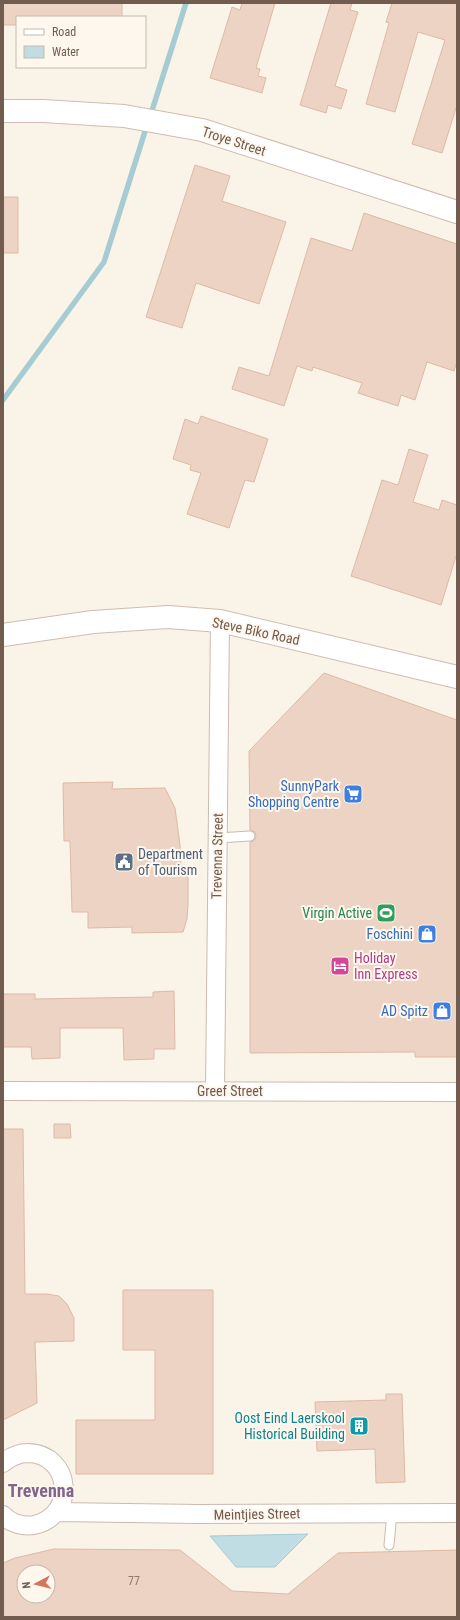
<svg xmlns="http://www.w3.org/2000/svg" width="460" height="1620" font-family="'Roboto Condensed',sans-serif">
<rect width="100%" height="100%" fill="#faf3e8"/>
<path fill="#bfdde2" stroke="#a6ccd3" d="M308,1534L275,1567H236L210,1536Z"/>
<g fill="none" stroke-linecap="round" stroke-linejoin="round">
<path stroke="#a6ccd3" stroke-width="5.5" d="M150,117L186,3
M3,400L104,262L147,125"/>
</g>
<path fill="#edd3c3" stroke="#debaa5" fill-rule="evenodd" d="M3,3H122V17H17V25H3Z
M242,3H275L256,68L260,69L258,76L266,78L262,93L210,78L232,7L240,10Z
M331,3H352L350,10L358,12L335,86L347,90L341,109L328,105L326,113L300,105Z
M392,3H457V105L442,153L412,144L445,40L418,32L395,112L366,104L389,23L386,22Z
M195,165L230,176L222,201L286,222L259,304L196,283L182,328L146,317Z
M3,197H18V253H3Z
M364,213L457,244V361L454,371L427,362L415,400L401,395L398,406L358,393L362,383L313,367L312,371L297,366L284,406L232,389L239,367L269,376L311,238L352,251Z
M201,416L268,439L254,482L245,480L229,528L187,514L201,473L190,470L191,465L173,459L185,419L198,424Z
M409,449L428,455L413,502L439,510L442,500L457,505V553L441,605L351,576L382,480L398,485Z
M324,673L457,720V1057H415V1052L250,1053V842L254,841L256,836L255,832L250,830L249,751Z
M113,782L112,789L165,788L175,808L180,845L181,868L188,867V905L187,919L183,932L132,933V927L88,928V912H72L70,841H64L63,783Z
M174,991L175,1049H154V1059L124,1060L123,1028H60V1058L32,1059L31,1047H3V994H35V999L153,997V992Z
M54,1124H70L71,1138H54Z
M3,1129H23L25,1294H47L59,1296L67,1304L74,1318V1341L35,1342L37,1403L3,1420Z
M123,1290H213V1474H76V1420H155V1350H123Z
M386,1394H402L405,1482L376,1483L375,1449L317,1451L315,1402L386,1400Z
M54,1549L180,1550L232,1591L288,1594L338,1553L457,1550V1617H3V1563L15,1558ZM24,1572H48V1596H24Z"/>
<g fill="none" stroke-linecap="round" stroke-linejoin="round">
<defs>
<path id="service" d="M218,838L250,836
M389,1545L392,1513"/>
<path id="minor" d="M3,1091L457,1092
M215,1091L220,621
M3,1463C10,1457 18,1453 28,1453C72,1454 77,1516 34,1525C23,1527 10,1523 3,1515
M56,1512L198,1514L457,1513"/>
<path id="secondary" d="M3,111H43L124,116L202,130L457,212
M3,635L93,622L168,617L220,621L457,677"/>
</defs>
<use href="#service" stroke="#cbbbaf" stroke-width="11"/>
<use href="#minor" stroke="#cbbbaf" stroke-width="20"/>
<use href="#secondary" stroke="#cfbdb0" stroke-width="24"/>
<use href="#service" stroke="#fff" stroke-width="9"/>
<use href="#minor" stroke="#fff" stroke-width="18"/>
<use href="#secondary" stroke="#fff" stroke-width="22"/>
</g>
<defs>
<symbol id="supermarket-square" viewBox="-11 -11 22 22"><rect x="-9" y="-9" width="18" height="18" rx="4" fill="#3f7fe0" stroke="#fdf7ee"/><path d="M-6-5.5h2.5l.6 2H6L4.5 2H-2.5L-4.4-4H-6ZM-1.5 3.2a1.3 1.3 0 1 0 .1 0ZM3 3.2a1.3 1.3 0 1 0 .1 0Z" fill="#fff"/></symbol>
<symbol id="civic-square" viewBox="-11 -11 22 22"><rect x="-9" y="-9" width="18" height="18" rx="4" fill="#5c6f8a" stroke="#fdf7ee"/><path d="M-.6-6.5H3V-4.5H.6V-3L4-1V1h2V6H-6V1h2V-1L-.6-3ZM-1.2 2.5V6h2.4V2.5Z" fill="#fff"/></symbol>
<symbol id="stadium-square" viewBox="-11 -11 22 22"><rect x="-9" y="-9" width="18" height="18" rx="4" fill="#2e9e5b" stroke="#fdf7ee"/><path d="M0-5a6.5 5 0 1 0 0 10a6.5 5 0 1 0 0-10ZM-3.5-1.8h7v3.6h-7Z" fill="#fff"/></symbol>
<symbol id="shop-square" viewBox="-11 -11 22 22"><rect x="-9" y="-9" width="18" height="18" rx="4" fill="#3f7fe0" stroke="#fdf7ee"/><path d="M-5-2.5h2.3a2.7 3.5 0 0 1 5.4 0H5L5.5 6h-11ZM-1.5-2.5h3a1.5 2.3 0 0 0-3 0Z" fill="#fff"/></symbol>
<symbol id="hotel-square" viewBox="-11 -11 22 22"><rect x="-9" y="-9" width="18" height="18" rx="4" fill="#d1479c" stroke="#fdf7ee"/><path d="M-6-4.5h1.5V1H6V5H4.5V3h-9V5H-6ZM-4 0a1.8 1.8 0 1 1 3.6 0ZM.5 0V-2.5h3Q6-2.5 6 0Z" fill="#fff"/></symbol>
<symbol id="building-square" viewBox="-11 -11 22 22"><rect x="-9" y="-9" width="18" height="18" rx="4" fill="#0f9aa8" stroke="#fdf7ee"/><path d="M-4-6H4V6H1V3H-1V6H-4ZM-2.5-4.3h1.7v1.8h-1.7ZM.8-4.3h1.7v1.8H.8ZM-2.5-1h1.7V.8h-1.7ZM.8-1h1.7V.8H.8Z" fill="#fff"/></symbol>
</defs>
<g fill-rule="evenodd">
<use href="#supermarket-square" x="342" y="783" width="22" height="22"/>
<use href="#civic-square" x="113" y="851" width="22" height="22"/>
<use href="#stadium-square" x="375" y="902" width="22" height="22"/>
<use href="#shop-square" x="416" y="923" width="22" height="22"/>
<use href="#hotel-square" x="329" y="955" width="22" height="22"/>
<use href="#shop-square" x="431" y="1000" width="22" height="22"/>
<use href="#building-square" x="348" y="1415" width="22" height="22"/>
</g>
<g text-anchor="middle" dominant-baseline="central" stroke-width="4" stroke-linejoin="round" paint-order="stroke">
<g font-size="12" fill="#91796c">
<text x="134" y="1581">77</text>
</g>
<g font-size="14" fill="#725b4f" stroke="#fdf7ee">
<text transform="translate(234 141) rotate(18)">Troye Street</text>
<text transform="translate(256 631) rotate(12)">Steve Biko Road</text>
<text transform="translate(217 856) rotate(-89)">Trevenna Street</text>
<text x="230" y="1091">Greef Street</text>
<text transform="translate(257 1514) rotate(-1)">Meintjies Street</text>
</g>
<g font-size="14" fill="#366cbe" stroke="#fdf7ee" text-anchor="end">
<text x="339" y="786">SunnyPark<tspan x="339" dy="16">Shopping Centre</tspan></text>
<text x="413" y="934">Foschini</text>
<text x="428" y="1011">AD Spitz</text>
</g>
<g font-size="14" fill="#4e5e75" stroke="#fdf7ee" text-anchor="start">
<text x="138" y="854">Department<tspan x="138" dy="16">of Tourism</tspan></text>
</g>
<g font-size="14" fill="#27864d" stroke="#fdf7ee" text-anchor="end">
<text x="372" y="913">Virgin Active</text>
</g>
<g font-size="14" fill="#b23c85" stroke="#fdf7ee" text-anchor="start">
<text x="354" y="958">Holiday<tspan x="354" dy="16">Inn Express</tspan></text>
</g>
<g font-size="14" fill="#0d838f" stroke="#fdf7ee" text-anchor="end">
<text x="345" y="1418">Oost Eind Laerskool<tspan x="345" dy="16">Historical Building</tspan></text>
</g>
<g font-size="18" font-weight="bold" fill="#80668d" stroke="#fdf7ee">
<text x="41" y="1490">Trevenna</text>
</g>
</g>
<rect width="460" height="1620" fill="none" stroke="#725b4f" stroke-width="8"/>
<rect x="16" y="16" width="130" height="52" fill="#fdf7ee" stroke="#c5b9ae"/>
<rect x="24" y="29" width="20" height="6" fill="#ffffff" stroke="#c5b9ae"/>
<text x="52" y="36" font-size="12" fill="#725b4f">Road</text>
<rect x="24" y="46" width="20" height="12" fill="#bfdde2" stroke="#c5b9ae"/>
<text x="52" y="56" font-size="12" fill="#725b4f">Water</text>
<g transform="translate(36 1584) rotate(263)"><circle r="19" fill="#fdf7ee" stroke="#c5b9ae"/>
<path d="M0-3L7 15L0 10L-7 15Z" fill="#d7755b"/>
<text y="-6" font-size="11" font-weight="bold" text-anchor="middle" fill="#725b4f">N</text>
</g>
</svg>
